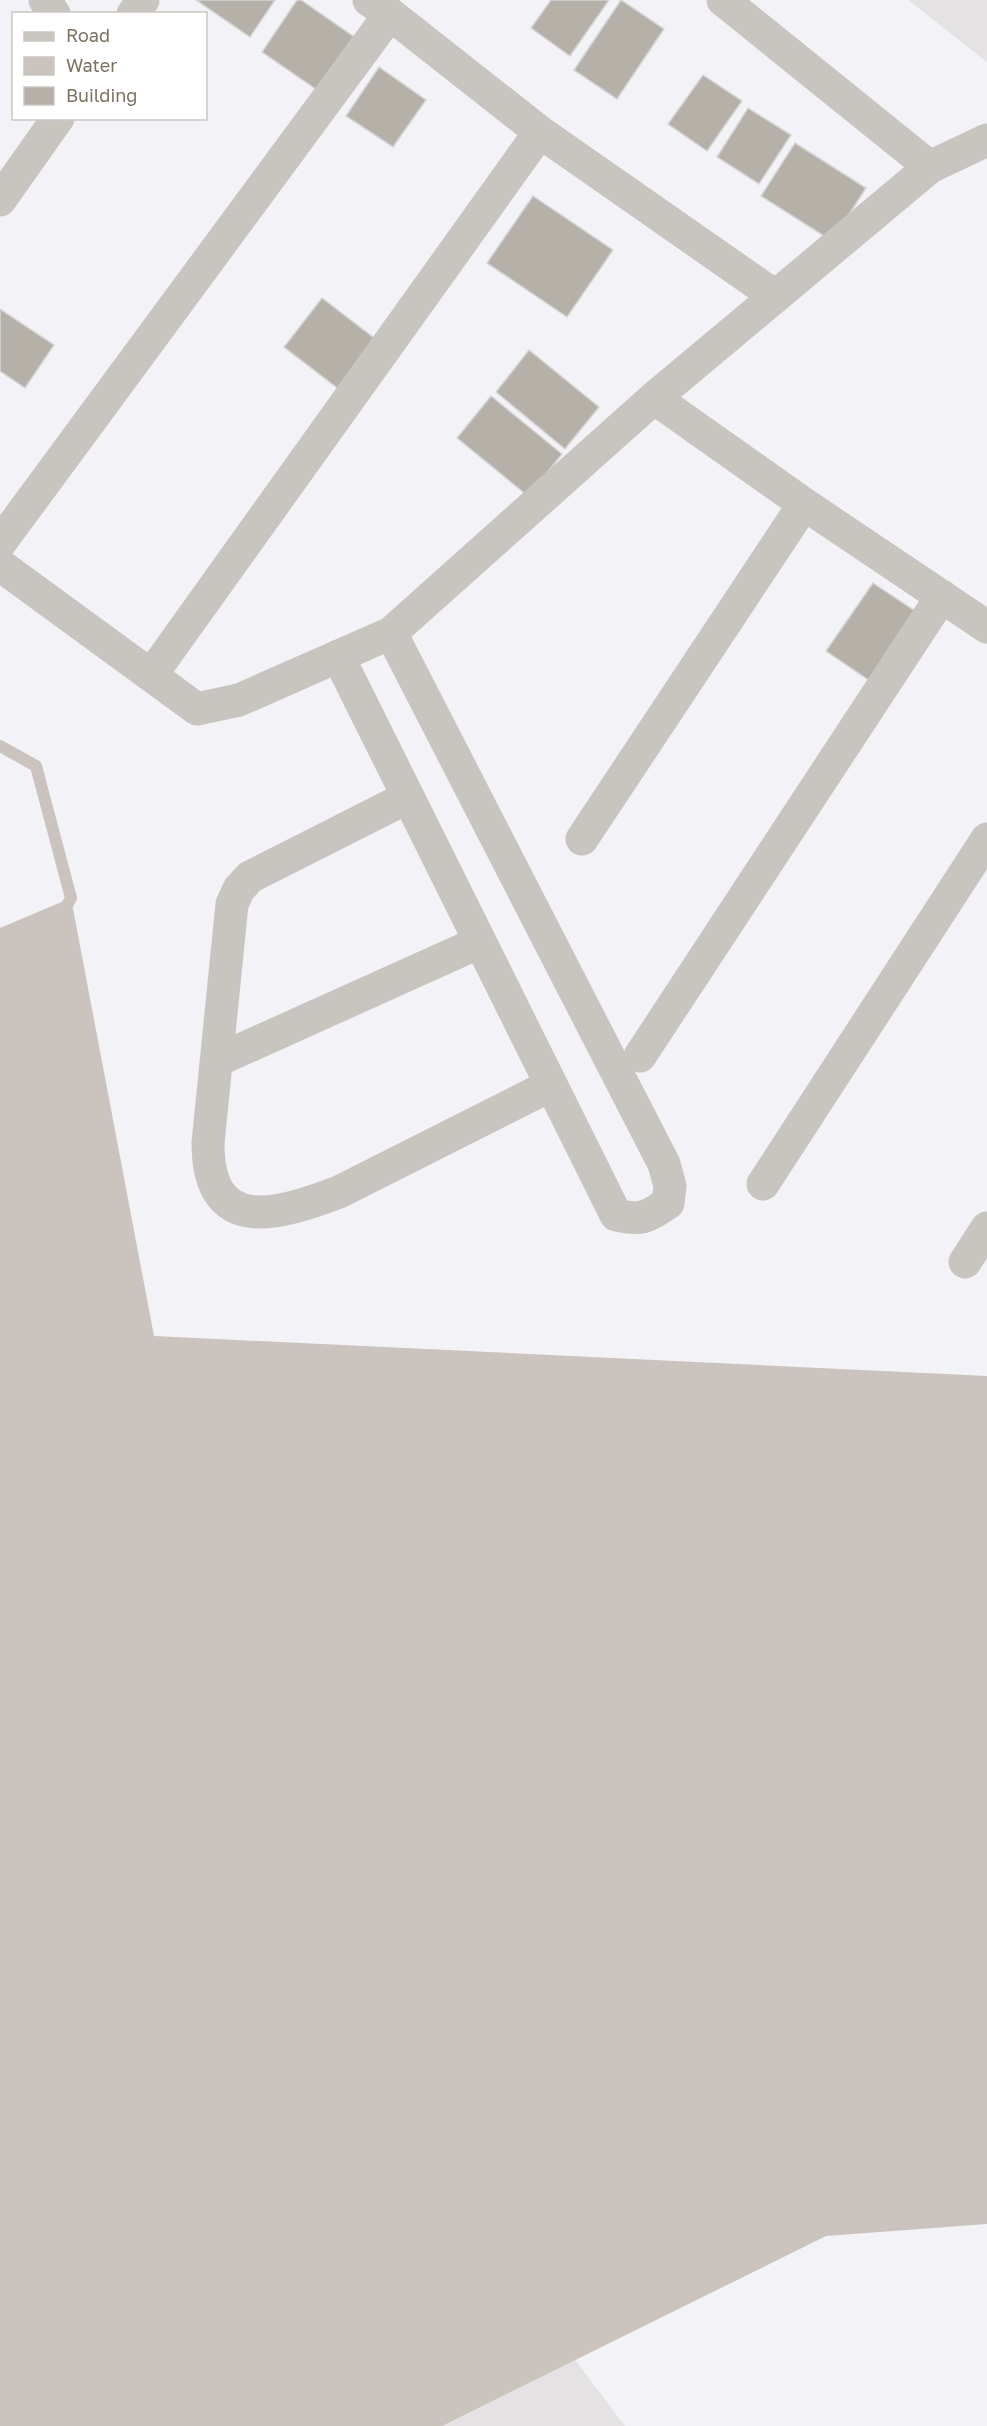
<svg xmlns="http://www.w3.org/2000/svg" width="987" height="2426" font-family="'Golos Text',sans-serif">
<rect width="100%" height="100%" fill="#f3f2f6"/>
<path fill="#e4e2e3" d="M908,0H987V62Z
M533,2304L625,2426H412Z"/>
<path fill="#cbc3bd" d="M71,898L154,1336L987,1376V2224L826,2236L442,2426H0V928Z"/>
<g fill="none" stroke-linecap="round" stroke-linejoin="round">
<path stroke="#cbc3bd" stroke-width="12" d="M0,746L36,766L71,898L64,911"/>
</g>
<path fill="#b5b0a8" stroke="#d5d5d7" stroke-width="1.5" d="M196,0H275L250,37Z
M297,0H301L360,41L323,94L262,52Z
M551,0H609L570,56L531,28Z
M621,0L664,29L617,99L574,70Z
M379,67L426,100L393,147L346,116Z
M703,75L742,101L707,151L668,124Z
M748,108L791,135L759,184L717,157Z
M795,143L866,188L832,241L761,196Z
M533,196L613,250L567,317L487,263Z
M322,298L378,341L340,390L284,347Z
M0,309L54,345L25,388L0,371Z
M529,350L599,407L565,449L496,392Z
M491,396L562,454L528,496L457,438Z
M873,583L921,615L873,683L826,651Z"/>
<g fill="none" stroke-linecap="round" stroke-linejoin="round">
<path stroke="#c8c5c1" stroke-width="33" d="M45,0L54,14
M369,0L390,14L540,132L775,296
M133,14L143,0
M930,167L987,140
M0,200L58,118
M654,398L804,504L987,627
M0,543L390,14
M0,565L197,709L239,700L391,633L654,398L930,167L723,0
M338,656L616,1215C642,1221 647,1217 668,1203L670,1186L664,1164L391,633
M152,674L540,132
M408,797L250,877L239,889L232,904L208,1143C208,1237 278,1215 339,1192L551,1085
M582,839L804,504
M640,1056L942,596
M216,1061L480,942
M763,1184L987,839
M965,1262L987,1228"/>
</g>
<rect x="12" y="12" width="195" height="108" fill="#ffffff" stroke="#cbc7c0" stroke-width="1.5"/>
<rect x="24" y="32" width="30" height="9" fill="#c8c5c1" stroke="#cbc7c0" stroke-width="1.5"/>
<text x="66" y="42" font-size="18" fill="#7d7261">Road</text>
<rect x="24" y="57" width="30" height="18" fill="#cbc3bd" stroke="#cbc7c0" stroke-width="1.5"/>
<text x="66" y="72" font-size="18" fill="#7d7261">Water</text>
<rect x="24" y="87" width="30" height="18" fill="#b5b0a8" stroke="#cbc7c0" stroke-width="1.5"/>
<text x="66" y="102" font-size="18" fill="#7d7261">Building</text>
</svg>
